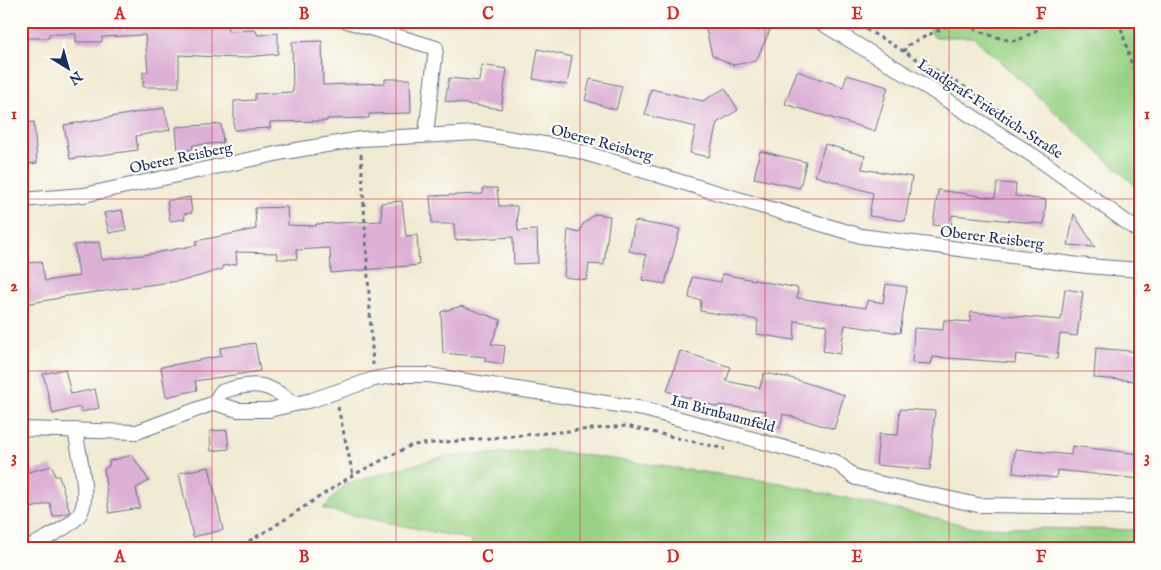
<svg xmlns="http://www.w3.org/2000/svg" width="1161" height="570" font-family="'IM FELL English',serif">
<rect width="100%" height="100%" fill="#fdfcf7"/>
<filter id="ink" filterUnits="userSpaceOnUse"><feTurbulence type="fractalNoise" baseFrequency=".02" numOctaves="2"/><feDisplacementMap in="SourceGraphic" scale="10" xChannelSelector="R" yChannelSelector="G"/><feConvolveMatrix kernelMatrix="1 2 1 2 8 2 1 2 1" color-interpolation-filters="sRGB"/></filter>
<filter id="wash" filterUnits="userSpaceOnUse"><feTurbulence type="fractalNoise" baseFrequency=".0096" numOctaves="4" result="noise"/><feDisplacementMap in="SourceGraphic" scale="20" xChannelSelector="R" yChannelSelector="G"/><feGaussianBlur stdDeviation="1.12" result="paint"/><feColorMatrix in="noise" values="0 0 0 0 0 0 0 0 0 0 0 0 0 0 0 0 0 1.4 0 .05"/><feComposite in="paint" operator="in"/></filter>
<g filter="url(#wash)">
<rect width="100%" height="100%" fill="#f1ead3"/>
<path fill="#99d285" stroke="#5a8072" d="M924,21H1140V190L973,37H934Z
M549,450L780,483L974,527L1140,530V549H471L472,540L323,509L345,484L442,457Z"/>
<g id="blocks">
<path fill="#ddb0d5" d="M21,21H226L228,31L255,30L258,35L278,33V54L237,58L179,55V87H143V72H148L145,35L102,37V42H76V34H49V38H21Z
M704,21H755L758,31L774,21L756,61L733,65L712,55Z
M322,41L323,85L385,83V79H410L411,113L369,114V118L327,119V121L270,122V128L234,130V101L255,100V94L293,92L292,42Z
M538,49L572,57L567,85L533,79Z
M481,65L507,69L501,109L445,101L449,78L479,81Z
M797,71L843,87L847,75L888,87L875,131L785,104Z
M590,79L622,86L616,110L585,100Z
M725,88L738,110L717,123L709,157L690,153L696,127L645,115L651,89L703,101Z
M164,108L170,130L136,136L138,150L70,159L64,125Z
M34,122L37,163L21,165V123Z
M221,124L223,143L193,145L192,150L178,151L176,127Z
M825,144L865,156L862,169L912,177L905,221L869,216L873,193L815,176Z
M760,151L806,162L800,188L754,178Z
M997,183L1016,184L1015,196L1046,200L1044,224L952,215L951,227L933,225L938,190L995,198Z
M483,188H497L499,206H517L518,231L537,230L538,263L514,264L513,237L455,240L454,224H432L430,196L483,194Z
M190,197L192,213L184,214L185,219L170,221L167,201Z
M402,201L406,236L417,235L419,265L331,273L330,248L296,250L297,259H277L278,253L236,252L237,264L222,266L223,269L186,280L60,297V298L25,304L21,264L41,261L45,281L79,276L74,245L99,242L102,260L150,254L197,245L196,241L256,229L255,208L287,207L288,225L316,226V224L382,221L381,203Z
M122,210L126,230L109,233L104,213Z
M595,214L610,216L604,265L589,264L587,280L564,277L568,230L579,233L583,224Z
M1074,214L1095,247L1068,245Z
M635,221L680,229L665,284L642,280L646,255L629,251Z
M722,274L798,288L797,298L866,308L867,300L883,303L886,284L907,287L900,333L845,325L840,354L823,351L827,325L795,321L794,340L757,334L758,320L700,311L701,300L689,298L692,277L721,282Z
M1065,289L1083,292L1077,336L1060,334L1057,359L1016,354L1015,363L933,357L931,364L912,363L914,328L943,330L944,320L970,322L971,312L1061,320Z
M461,306L501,320L491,344L505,346L503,364L484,361L486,357L443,353L441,312Z
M255,343L260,371L195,381L197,390L166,397L161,367L221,356L220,348Z
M1096,348L1140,352L1138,381L1094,378Z
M680,351L731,367L726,381L760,388L764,373L791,378L844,395L834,429L783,414L780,428L763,425L766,411L719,405L718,407L667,391Z
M65,369L71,394L95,389L99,408L81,412L80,407L53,414L43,374Z
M900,409L935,411L930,470L876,465L879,434L898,435Z
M227,430L229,449L211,451L210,431Z
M1072,446L1140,454V479L1057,470L1056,478L1013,473L1015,449L1071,455Z
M132,455L149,481L136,488L140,508L109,513L104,469L109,466V461Z
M52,466L55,476H59L70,512L53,517L50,503L31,508L22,479H25L24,473Z
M209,467L223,530L193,537L179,473Z"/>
</g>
</g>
<g filter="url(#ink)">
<use href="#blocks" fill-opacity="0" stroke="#667087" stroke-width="1"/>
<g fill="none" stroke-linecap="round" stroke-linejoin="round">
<defs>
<path id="minor" d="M347,21L436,48L426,134
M818,21L919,82L1043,162L1140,232
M21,200L84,195L285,152L361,139L477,133L568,148L861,236L1087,266L1140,270
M214,403L221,392C254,381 267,382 294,404
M21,429L137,432L214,403L238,410H269L312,400L374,379L398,375H429L644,409L836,462L856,478L978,505L1140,507
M26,549C41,540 74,526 81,512C90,494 78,450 75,430"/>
</defs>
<use href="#minor" stroke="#667087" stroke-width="16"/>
<path stroke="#667087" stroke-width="3" stroke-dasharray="4 4" stroke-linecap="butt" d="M852,21L978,95L1022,128
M951,21C966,25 1006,44 1018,40C1030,35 1041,27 1052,21
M1119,21L1140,92
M904,52L906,46L955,22
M361,154L373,365
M338,407L353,475
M235,549L270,529L353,475L412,445L626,426L725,449"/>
<use href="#minor" stroke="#fff" stroke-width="14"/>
</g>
</g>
<path fill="none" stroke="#d62828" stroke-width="1" stroke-opacity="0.55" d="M212,21V549M396,21V549M580,21V549M765,21V549M949,21V549M21,199H1140M21,371H1140"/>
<g text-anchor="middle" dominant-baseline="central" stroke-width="4.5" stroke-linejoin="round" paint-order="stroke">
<g font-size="15" fill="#1b2f5e" stroke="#fdfcf7">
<text transform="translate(990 109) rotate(33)">Landgraf-Friedrich-Straße</text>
<text transform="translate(602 143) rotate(15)">Oberer Reisberg</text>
<text transform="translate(181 158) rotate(-12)">Oberer Reisberg</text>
<text transform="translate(992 238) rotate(7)">Oberer Reisberg</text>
<text transform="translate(723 414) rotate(15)">Im Birnbaumfeld</text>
</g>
</g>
<rect width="1161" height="570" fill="none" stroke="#fdfcf7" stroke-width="55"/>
<g transform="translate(68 68) rotate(143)" stroke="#fdfcf7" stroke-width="4" paint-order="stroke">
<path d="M0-4L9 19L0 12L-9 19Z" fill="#1b2f5e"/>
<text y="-8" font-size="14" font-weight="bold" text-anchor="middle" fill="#1b2f5e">N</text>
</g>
<rect x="28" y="28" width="1106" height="514" fill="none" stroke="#d62828" stroke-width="2"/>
<g font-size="16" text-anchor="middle" font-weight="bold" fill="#d62828">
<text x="120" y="19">A</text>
<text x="304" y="19">B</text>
<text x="488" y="19">C</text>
<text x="673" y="19">D</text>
<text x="857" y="19">E</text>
<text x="1041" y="19">F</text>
<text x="14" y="119">1</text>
<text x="1147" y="119">1</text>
<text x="14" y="291">2</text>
<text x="1147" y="291">2</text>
<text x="14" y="462">3</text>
<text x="1147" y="462">3</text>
<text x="120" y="562">A</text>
<text x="304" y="562">B</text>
<text x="488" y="562">C</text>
<text x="673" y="562">D</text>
<text x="857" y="562">E</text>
<text x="1041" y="562">F</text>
</g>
</svg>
